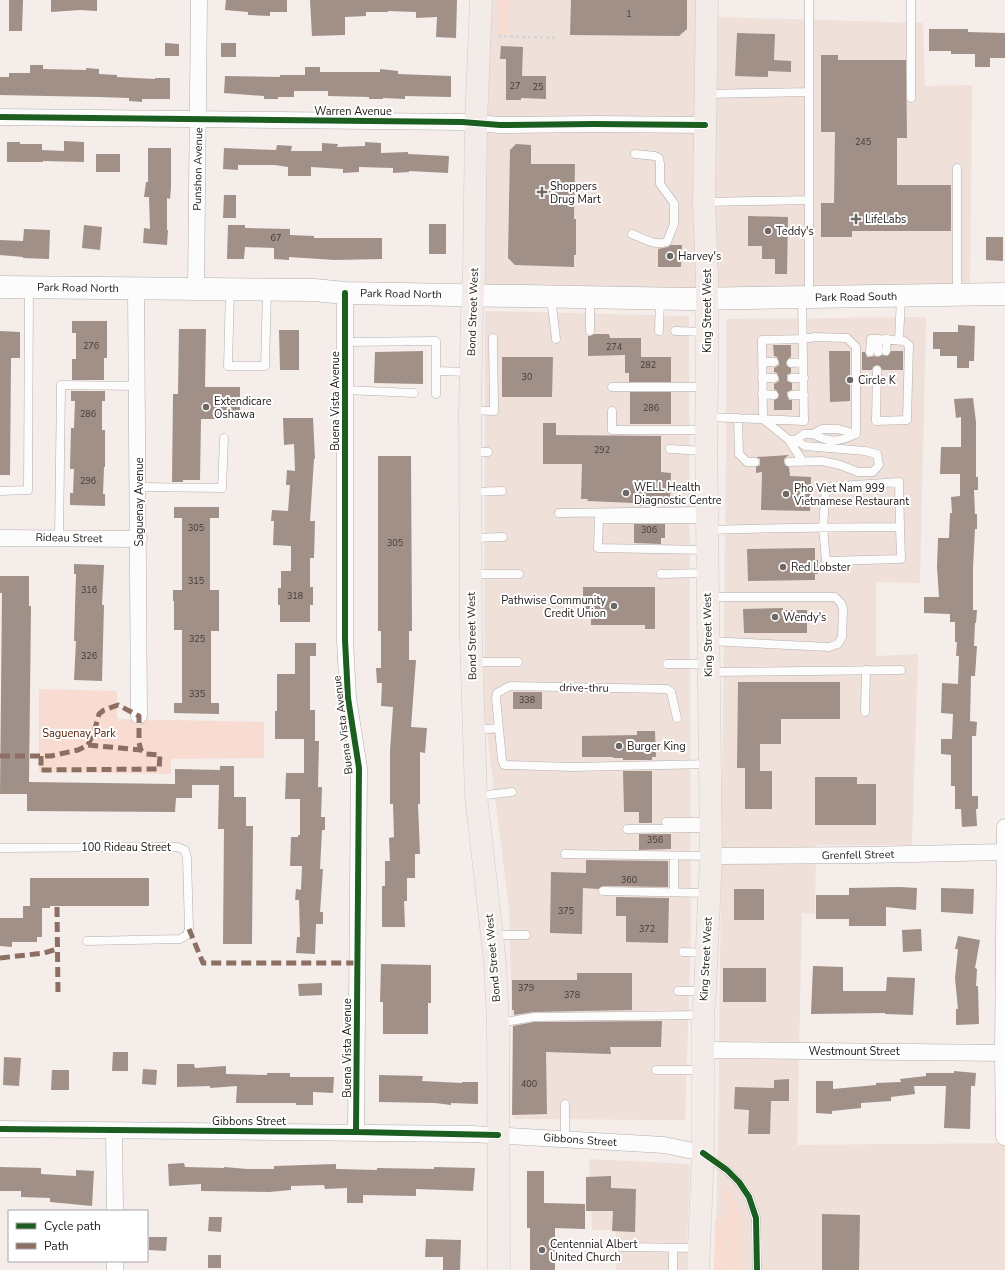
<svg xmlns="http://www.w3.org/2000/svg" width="1005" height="1270" font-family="'Nunito Sans',sans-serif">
<rect width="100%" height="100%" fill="#f4edea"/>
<path fill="#efe0da" d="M488,0H714L715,17L923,23L925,86L972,85L970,290L478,288Z
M485,311L689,316L691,936L685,1120L514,1119L509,908L484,710Z
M926,317L920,583L876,582V656L918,654L912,845H816L815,914L802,913L797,1145L1005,1143V1270H715L718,1146L726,451V319Z
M589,1159L690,1164L686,1270H616V1230H592Z"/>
<path fill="#f8dcd1" d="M497,0H509L508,37L497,36Z
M39,689L117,691V719L264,722V758L171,759V774L39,772Z
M1003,1148H1005V1270H1002Z
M724,1186C747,1206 741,1242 742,1270H726L727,1243Z
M715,1219H723V1270H714Z"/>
<path fill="#a09087" d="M9,0H23L22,31H9Z
M51,0H97V11L80,10L51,12Z
M226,0H287V12H270V16L248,15V12L225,10Z
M310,0H457L456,38L436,37L437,17L416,18V12L388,11V12H366V16L345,17V35L312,36Z
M571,0H687V29L679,36L570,35Z
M929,29H968V32L1005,33V58H990V67H975V54H951V51H929Z
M737,33L775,34L774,60L791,61V72L768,71V77L735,76Z
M165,43L179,44V56H165Z
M221,43H236V57H221Z
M501,46L523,47L522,76H546V99L521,98V100H506V59H500Z
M821,55H838V60H906L907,138H897V185H951V231H852V237H821V203H834L835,132H821Z
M30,65H43V69L86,70V68L99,69V74L117,75V77L155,79V78H170V99H142V102L129,101V98L98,97L0,95V77H9V73H30Z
M305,67H320V72H380V69L398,71V74L451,76V97L405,96V99L383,98V99H369V97L328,96V91H294V97H278V99H264V96L224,93L225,76L280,77V75H305Z
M64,141L84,142V162L43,161V162H7V142H20V144H42V150L64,151Z
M365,142L381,143V153L408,152V154L449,156L448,173L409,171V172L393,173V168L359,167V172L343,173V169L311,167V176H288V167L275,165H238V170L223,169L224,148L276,150L277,145L292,146L291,151H322V143L338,144L337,147L365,146Z
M516,144L531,145V164H575L574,219H576V255H574V267L515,265L508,258L510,150Z
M148,148H171V188L170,199L167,198V230H168L167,245L143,243L144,228L150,229L149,197H144L146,182H148Z
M96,154H120V172H96Z
M224,195H236V218H223Z
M748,216L788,217L787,274H775V259H762V246H748Z
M429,224H446V254H429Z
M84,225L102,227L100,250L82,248Z
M228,225H245V228L290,229V235L314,236V238H382V259L335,260L289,257V260L274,259V248L245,247L244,259H227Z
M24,229L50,230L49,259L23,258V257L0,255V240L23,241Z
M986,237H1003V261L986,260Z
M671,245H682L681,267H658V249L668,247Z
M72,321H107V358H104V380H72V359H76V333H72Z
M958,325L975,326L974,361H969V368H957V356H940V349H933V332H958Z
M179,329H206L205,387H240V419H201L200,480H183V482H172L173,394H178Z
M279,330H299V370H280Z
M0,331L20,332V358H11L10,475H0Z
M594,334H609L610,338H641V357H671V382H629V373H625V355L588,356V336H590Z
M773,345H791V357L788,359L786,363L787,366L791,368V373L787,375V381L792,383V390L787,392V395L789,400H792V410H774V400L778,398L779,395L777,391L774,389V384L779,381V378L777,373L774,372V368L779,365V362L777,357L774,356Z
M423,351V384L374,383L375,352Z
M829,351H850V401L830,402Z
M891,351H903V370H882L880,366L877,365L873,367L872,370H862V352H865L867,357H870L874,356L878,357L882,355L888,356Z
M502,357H553L552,397H502Z
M71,391H105V401H102V430H105V467H104L103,494H105V506L70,505V493H73L74,469H70L71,428H74L75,401H71Z
M630,392H671V424H630Z
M973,398L976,422V477H978V490H974L975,514H977V529H975L973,568V610H977L976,623H975L974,646H977L975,676H971L970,721L977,722L976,736H972V796H978V809H976L977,826L962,827L961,809H955V786H951V755L941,754V739H952L953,714L941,713L942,683L958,684L959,656H956L957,642H955V622H950V614L924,613V597H939L937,567L938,538H949L950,513H952L951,497L960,496V474H940L941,447H961V417L956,418L954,399Z
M283,418H313L315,459H314L310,521H315L314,558H310V587H313V605H310V622H280V605H278V588H281V571H291V546L273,545L274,521H271L272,510L288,511L290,485H286L287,470L295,471L294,444L284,445Z
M543,423H556V435L661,436V472L671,473L670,504H666L665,506H634V503L587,501L588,499H581L582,464H543Z
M789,455L784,459V462L785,465L789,467L790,476L811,477L810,511L761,510L762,472L756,473V467L760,465V459L756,457Z
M378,456H411L412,631H409V660H416L411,727L427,728L425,753L420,752V804H418L420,854H415V878H407V901H404L405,927H382V886H385V861H390L389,838L394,837L393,804H390V751L393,707L381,706L382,683H377L376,668H381V631H378Z
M174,507H219V518H210V590H219V631H211V703H219V714L174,713V703H182V630H174V601H173V590H182V518H174Z
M634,524H665V538H661V544L634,543Z
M815,548V560H818V574H815V580L748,581L747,549Z
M74,564L104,565L102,605H104L102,681L74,680L76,641H74L76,574H74Z
M0,576H29V606H31L29,782L175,784V769L220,770V766H234V797H246V826H253L252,944H223L224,829H218L219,785H192V798H176L175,812L27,811V794H0L2,593H0Z
M583,587H655V629H645V625H591V610H583Z
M783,608V610H807V633H744L743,609Z
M295,643H316V656H310V710H315V741H319L318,787H322L321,817H325V830H322L320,869H323L320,912H323V924H316L315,954L296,953L297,937H300L299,900H295L296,889L301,890L302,866H290L291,837H298V835H300V799H285L286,773H304V739H275V711H277V674H295Z
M738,682H840V719H781V744H760V771H772V809H745V768H737Z
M513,692H542V709H513Z
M637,731H655L656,757H652V760H623V758H613V757H582V736L637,735Z
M623,771H652V823H639V812H624Z
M815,777H857V784H876V825H815Z
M639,834H671V849L639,850Z
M586,860L668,861V887L603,886L598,889L583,888L582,934L550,933L551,872L586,873Z
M30,878H149V906H50V908H42V937H37V942H12V947L0,946V918H23V906H30Z
M900,887L917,888L916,910L886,907V926H849V919H816V895H849V888Z
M941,888L974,889L973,914L941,912Z
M734,889H764V920H734Z
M616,897L669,898L668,943L626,942V916H616Z
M921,929L922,951L903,952L902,930Z
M958,936L980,940L975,968L977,969L976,986H978L979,1024L956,1025V1009H958L955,978L958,949H955Z
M381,964L431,965V1003H428V1034H383V1002H380Z
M813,966L843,967V991H886L887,977L915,978L913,1015L885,1014V1013L811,1014Z
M723,968H766V1002H723Z
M577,973H632V1010L534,1012L514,1015V1010H512V980H577Z
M322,983V995L299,996L298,984Z
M662,1021L661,1047H610L611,1054L546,1052L547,1114L512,1115L513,1026L534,1022Z
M113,1052H128V1071H112Z
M4,1057L21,1058L19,1086L3,1085Z
M177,1064H194L195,1068L226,1066V1074L267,1075V1073H290V1077H334L333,1093L313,1092V1105H296V1103H236L237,1086L210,1088V1086L177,1087Z
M143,1069L157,1070L156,1085L142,1084Z
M52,1070H69V1090H51Z
M954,1071L976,1073L975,1086H971L970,1129L944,1128L946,1086H914L915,1094L891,1097V1101L861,1103V1108L832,1111V1114L816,1113V1081H833V1089L876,1085V1083L901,1082L900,1079L926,1076V1073H954Z
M379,1075L423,1076L422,1081L462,1083V1082H478V1104L451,1103V1105L435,1103L379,1102Z
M789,1079V1101H771L770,1134H748L749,1110L734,1109L735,1087L774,1088V1080Z
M184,1163L185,1167L224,1168V1167L247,1169H274V1166L336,1164V1169L377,1170V1168L434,1169V1167L475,1168L473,1191L416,1189V1196L363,1195V1203H347V1188L325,1189L324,1185L291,1186V1190L269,1192L201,1191V1184L169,1186L168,1164Z
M0,1167L41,1168V1174L76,1176V1170L94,1171L92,1206L50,1202V1198L21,1197V1191H0Z
M527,1171H544V1203L585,1204V1229L555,1228V1270H530V1228H527Z
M611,1176V1188L636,1189L635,1232L612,1231L613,1211H586V1177Z
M822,1214L860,1215L859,1270H822Z
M209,1217H222L221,1232L208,1231Z
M149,1237H167L166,1251L149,1250Z
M426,1239L461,1240L460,1270H443V1257H425Z
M208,1255H221V1268H208Z"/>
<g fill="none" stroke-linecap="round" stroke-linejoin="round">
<defs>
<path id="service" d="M809,0V297
M706,94L809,92
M911,98V0
M706,202L809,200
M632,234C644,239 654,246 667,242L674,224V203L660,184V164L659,158L655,156L635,154
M230,290L228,366H265L267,291
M957,293V168
M551,297L556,339
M590,331V298
M659,331L660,300
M675,331L706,332
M899,340L901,297
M345,342L436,341V394
M886,351L887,339
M870,352L871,339H878
M762,362H774
M791,363L803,362
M877,370L876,421L907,420L909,345L904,341L878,339V352
M436,371L469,372
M762,378H774
M792,378H804
M612,387H707
M345,390L414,393
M762,394L774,395
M792,395H804
M470,410L494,411L493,338
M612,411V430H705
M707,417L804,421L802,298
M738,418L739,454L747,462H755
M813,434C830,443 839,442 856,434V347L847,338L815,337L803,339L762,340L763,419L789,440H796L804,434H813L822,429H838L856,434
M789,440L803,462
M670,449L705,451
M472,452H488
M789,462L822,461L840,465L858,472H873L879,465L877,454L865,451L805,446L796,440
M138,487L222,488L224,438
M0,491L28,490L29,288
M472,492L502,491
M559,513L707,511
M706,519H599L598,548L706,550
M708,530C772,528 836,527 900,527L901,559L826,561L823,527L826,487L899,482L900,527
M59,538L61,385L137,386
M472,538L503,537
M472,574H519
M661,574L706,573
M709,597H835L841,603L843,609L842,637L838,644L829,647L709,641
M473,662H518
M667,664H708
M710,672L901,670
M865,712L866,670
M677,718L671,692L667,689L510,686L497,693L496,698L502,760L504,765L573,767L709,764
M475,728L490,729L499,728
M477,796L512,792
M666,822H710
M627,829L710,828
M0,848L162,847H177L185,850L187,858L189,929L187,935L180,939L87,941
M565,854L711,856
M674,856V892
M603,891L708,893
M493,935H526
M683,952L706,953
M678,991H705
M499,1023L534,1017L703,1015
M656,1070H703
M565,1104V1139
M705,1155L727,1170L739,1182L749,1197L756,1218L757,1270
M621,1247L698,1248
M673,1270V1248"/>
<path id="minor" d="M0,117L462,122L500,125L594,124L705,125
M136,289L139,716
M196,289L199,0
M345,293V640L348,698L359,768L356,1132
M0,538L139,539
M711,856L865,855L1005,852
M703,1050L1005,1053
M0,1129L472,1134L664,1145L703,1153
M114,1131L115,1211
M1004,1137L1003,1053L1005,827
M115,1270V1261"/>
<path id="secondary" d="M0,287L314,290L345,293L689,299L1005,294"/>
<path id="primary" d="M481,0L476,123L474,273L472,312L470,410L471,640L476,796L495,962L498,1023L499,1270
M698,1270L703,1153V1015L705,991L711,856L706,430L707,387V276L704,202L707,0"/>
</defs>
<use href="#service" stroke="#b3aeab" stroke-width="9"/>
<use href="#minor" stroke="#b3aeab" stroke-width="17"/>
<use href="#secondary" stroke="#b3aeab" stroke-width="23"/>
<use href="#primary" stroke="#cfcccb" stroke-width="23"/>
<path stroke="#d6d4d4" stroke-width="2.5" stroke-dasharray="3 3" stroke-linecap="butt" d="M498,36L557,38"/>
<use href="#service" stroke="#fdfcfc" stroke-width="8"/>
<use href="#minor" stroke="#fdfcfc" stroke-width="16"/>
<use href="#secondary" stroke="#fdfcfc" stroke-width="22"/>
<use href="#primary" stroke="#f3ebe8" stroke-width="22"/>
<path stroke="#8d6e63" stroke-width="5" stroke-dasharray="10 5" stroke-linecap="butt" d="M88,745L94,732L99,714L104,710L118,705L139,716V743L141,750
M0,756H51L78,750L88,745L141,750L146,754L160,755L159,769L41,770V756
M57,907L58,994
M189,929L203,963H358
M0,958L44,953L57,949"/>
<defs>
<path id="cycleway" d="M0,117L462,122L500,125L594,124L705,125
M345,293V640L348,698L359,768L356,1132
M0,1129L356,1132L498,1135
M703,1153L727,1170L739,1182L749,1197L756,1218L757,1270"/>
</defs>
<use href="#cycleway" stroke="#fff" stroke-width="8"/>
<use href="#cycleway" stroke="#1b5e20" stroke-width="6"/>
</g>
<g fill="#6d6865" stroke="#fff" stroke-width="1.5">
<path d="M540 186h4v4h4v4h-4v4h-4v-4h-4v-4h4z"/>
<path d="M854 213h4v4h4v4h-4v4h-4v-4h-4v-4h4z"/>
<circle cx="768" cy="231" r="4"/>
<circle cx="670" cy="256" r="4"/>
<circle cx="850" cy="380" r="4"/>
<circle cx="206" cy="407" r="4"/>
<circle cx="626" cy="493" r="4"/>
<circle cx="786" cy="494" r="4"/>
<circle cx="783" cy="567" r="4"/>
<circle cx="614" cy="606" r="4"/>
<circle cx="775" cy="617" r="4"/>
<circle cx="619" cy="746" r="4"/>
<circle cx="542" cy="1250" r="4"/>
</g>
<g text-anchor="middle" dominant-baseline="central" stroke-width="4" stroke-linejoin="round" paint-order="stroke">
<g font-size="9" fill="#443c38">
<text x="629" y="14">1</text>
<text x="515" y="86">27</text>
<text x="538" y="87">25</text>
<text x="863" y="142">245</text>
<text x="276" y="238">67</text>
<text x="91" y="346">276</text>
<text x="614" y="347">274</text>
<text x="648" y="365">282</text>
<text x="527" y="377">30</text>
<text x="651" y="408">286</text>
<text x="88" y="414">286</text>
<text x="602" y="450">292</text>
<text x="88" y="481">296</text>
<text x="196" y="528">305</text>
<text x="649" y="530">306</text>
<text x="395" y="543">305</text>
<text x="196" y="581">315</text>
<text x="89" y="590">316</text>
<text x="295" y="596">318</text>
<text x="197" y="639">325</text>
<text x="89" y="656">326</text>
<text x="197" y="694">335</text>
<text x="527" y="700">338</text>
<text x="655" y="840">356</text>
<text x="629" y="880">360</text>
<text x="566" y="911">375</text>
<text x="647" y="929">372</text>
<text x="526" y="988">379</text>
<text x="572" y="995">378</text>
<text x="529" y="1084">400</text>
</g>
<g font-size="11" fill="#25201e" stroke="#fff">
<text x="353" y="111">Warren Avenue</text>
<text transform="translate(198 169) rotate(-89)">Punshon Avenue</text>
<text transform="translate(78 288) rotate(1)">Park Road North</text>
<text transform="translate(401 294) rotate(1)">Park Road North</text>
<text transform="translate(856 297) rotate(-1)">Park Road South</text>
<text transform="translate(707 311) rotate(-90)">King Street West</text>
<text transform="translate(473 312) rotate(-88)">Bond Street West</text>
<text transform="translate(335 401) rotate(-90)">Buena Vista Avenue</text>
<text transform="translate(139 502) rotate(-90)">Saguenay Avenue</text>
<text transform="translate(69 538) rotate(1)">Rideau Street</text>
<text transform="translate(708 635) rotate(-91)">King Street West</text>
<text transform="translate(472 636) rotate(-91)">Bond Street West</text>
<text transform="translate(584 688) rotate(1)">drive-thru</text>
<text transform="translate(343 725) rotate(-97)">Buena Vista Avenue</text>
<text x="126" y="847">100 Rideau Street</text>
<text transform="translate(858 855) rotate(-1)">Grenfell Street</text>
<text transform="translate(493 958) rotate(-95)">Bond Street West</text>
<text transform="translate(706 959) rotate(-87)">King Street West</text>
<text transform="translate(347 1048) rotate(-90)">Buena Vista Avenue</text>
<text x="854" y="1051">Westmount Street</text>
<text x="249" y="1121">Gibbons Street</text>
<text transform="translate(580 1140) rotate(4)">Gibbons Street</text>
</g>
<g font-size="11" fill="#25201e" stroke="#fff" text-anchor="start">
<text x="550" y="186">Shoppers<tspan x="550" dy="13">Drug Mart</tspan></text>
<text x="865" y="219">LifeLabs</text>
<text x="776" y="231">Teddy's</text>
<text x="678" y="256">Harvey's</text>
<text x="858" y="380">Circle K</text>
<text x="214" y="401">Extendicare<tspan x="214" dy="13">Oshawa</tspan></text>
<text x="634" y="487">WELL Health<tspan x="634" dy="13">Diagnostic Centre</tspan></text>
<text x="794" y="488">Pho Viet Nam 999<tspan x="794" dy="13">Vietnamese Restaurant</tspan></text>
<text x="791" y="567">Red Lobster</text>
<text x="606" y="600" text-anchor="end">Pathwise Community<tspan x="606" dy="13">Credit Union</tspan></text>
<text x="783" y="617">Wendy's</text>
<text x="627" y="746">Burger King</text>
<text x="550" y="1244">Centennial Albert<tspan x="550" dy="13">United Church</tspan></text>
</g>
<g font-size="11" fill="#57260b" stroke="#fff">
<text x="79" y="733">Saguenay Park</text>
</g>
</g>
<rect x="8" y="1210" width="140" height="52" fill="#ffffff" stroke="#a8a6a5"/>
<rect x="16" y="1223" width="20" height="6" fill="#1b5e20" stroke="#a8a6a5"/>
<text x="44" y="1230" font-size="12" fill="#25201e">Cycle path</text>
<rect x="16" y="1243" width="20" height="6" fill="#8d6e63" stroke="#a8a6a5"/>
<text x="44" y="1250" font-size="12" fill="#25201e">Path</text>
</svg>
